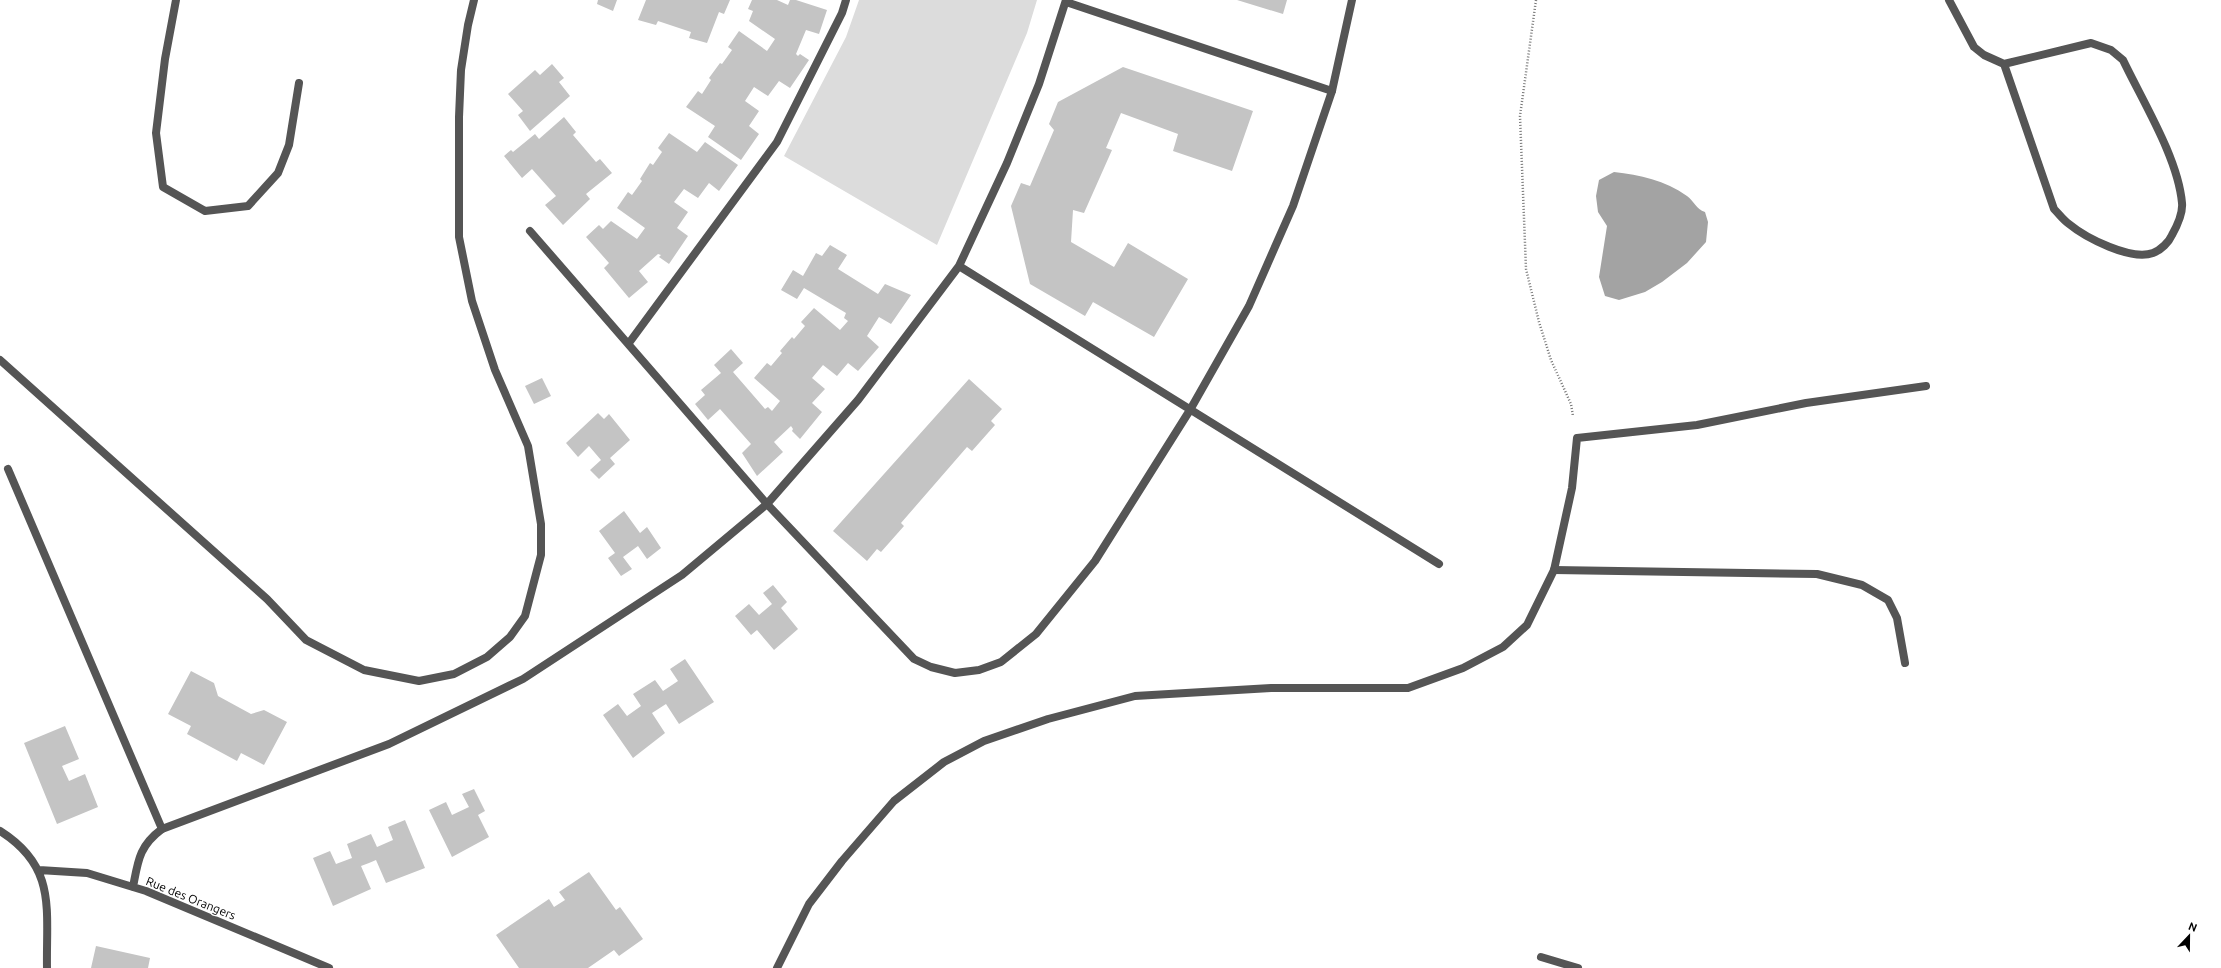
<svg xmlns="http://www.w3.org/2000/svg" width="2221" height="968" font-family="Ubuntu,sans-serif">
<rect width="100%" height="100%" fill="#fff"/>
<path fill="#dcdcdc" d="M859,0H1037L1027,33L937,245L784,156L846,37Z"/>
<path fill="#a3a3a3" d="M1614,172C1640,175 1665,180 1687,196C1694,201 1696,209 1705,212L1708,222L1706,242L1687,263L1662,282L1645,292L1619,300L1605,296L1599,277L1607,226L1598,212L1596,196L1599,180Z"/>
<path fill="#c4c4c4" d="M598,0H617L613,11L597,4Z
M646,0H730L724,14L719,12L707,43L689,38L691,32L658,21L656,25L638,20Z
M752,0H777L788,5L790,0H796L827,10L819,34L806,30L796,54L798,56L800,54L809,60L790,88L779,81L768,96L754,87L745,101L759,111L749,126L759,134L741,160L708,137L715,126L686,107L698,91L702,94L711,80L709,78L720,63L722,64L732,50L728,47L739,31L767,51L775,39L749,21L753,11L748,9Z
M1237,0H1287L1283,14Z
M552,64L564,78L559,82L570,96L530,131L518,115L523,111L508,94L535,70L540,75Z
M1123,67L1253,111L1232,171L1173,151L1178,134L1121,113L1106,148L1112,150L1084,213L1073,210L1071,242L1114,267L1128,243L1188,279L1154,337L1093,302L1085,316L1030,284L1011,206L1021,183L1030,186L1054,130L1049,124L1058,102Z
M564,117L576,132L573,135L596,162L600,159L612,173L586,194L590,199L563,225L545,205L556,196L532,169L522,178L504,156L511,150L513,152L535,134L539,139Z
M669,133L697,152L705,142L738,165L719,191L709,183L698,198L684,189L674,202L688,212L677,228L688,236L669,264L659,257L661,255L658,254L639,271L648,282L629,298L604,268L609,263L586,237L599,225L603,229L611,221L637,239L645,228L617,208L628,192L632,195L642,181L640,179L650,163L653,165L662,152L658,148Z
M830,245L847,255L838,269L878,294L885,284L911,295L891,324L879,317L867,336L879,347L858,371L848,363L837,376L823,365L812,378L825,389L812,403L822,412L800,439L792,431L793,429L791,426L774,442L783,452L757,476L742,453L751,444L720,409L708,420L695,404L705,395L701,390L721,373L714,365L731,349L743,363L733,372L765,409L768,407L772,411L780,401L754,378L767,363L771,366L782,353L780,351L792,337L794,339L805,326L801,322L814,308L840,330L848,321L844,318L846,313L804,288L797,299L781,290L793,270L803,276L816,253L822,256Z
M542,378L551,396L534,404L525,386Z
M969,379L1002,409L991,421L995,425L972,451L967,447L901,523L904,526L881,552L877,549L867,561L833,531Z
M598,413L604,419L609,414L630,440L610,458L615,464L599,479L590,470L601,460L589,446L578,457L566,443Z
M624,511L640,533L647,527L661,548L647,559L638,546L623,557L632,569L621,576L608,558L615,553L599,531Z
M773,585L787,602L781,608L798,629L774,650L757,630L751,635L735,616L749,604L759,615L772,604L763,593Z
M685,659L714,702L679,724L666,704L652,713L665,733L633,758L603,715L618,704L627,716L641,706L633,694L655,680L663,691L678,681L670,669Z
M191,671L214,683L218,696L251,714L264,710L287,722L264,765L241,753L237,761L187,734L191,726L168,714Z
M65,726L79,759L62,766L69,781L85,774L98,807L57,824L24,743Z
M474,789L485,811L478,815L489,837L452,857L429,810L446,802L452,815L469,807L462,794Z
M405,820L425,868L386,883L376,860L369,863L361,866L371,889L333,906L313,858L330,851L336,864L352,858L347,844L371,834L377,847L393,840L388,827Z
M589,872L616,910L620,907L643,939L619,956L614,950L588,968H519L496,935L549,899L554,907L565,900L559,892Z
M96,946L150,958L148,968H91Z"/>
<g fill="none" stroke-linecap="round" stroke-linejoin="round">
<path stroke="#777" stroke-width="2.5" stroke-dasharray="1 2" stroke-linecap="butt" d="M1536,0L1520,116L1526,269L1539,322L1551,360L1571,404L1573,416"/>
<path stroke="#555" stroke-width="8" d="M1949,0L1974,47L1984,55L2004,64L2091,43L2111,50L2123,60C2143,102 2178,158 2182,203C2183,213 2177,226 2172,235C2169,242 2161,250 2153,253C2131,261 2086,238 2069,224C2063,220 2059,214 2054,209L2004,64
M1066,2L1332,91
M0,360L267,599L306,640L364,670L419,681L454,674L487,657L510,637L525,616L541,555V524L528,446L495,370L472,301L459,237V117L461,70L468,25L474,0
M8,469L162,829
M1554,570L1817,574L1862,585L1888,600L1897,618L1905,663
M1541,957L1578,968"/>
<path stroke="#555" stroke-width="8" d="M176,0L165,59L156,133L163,187L205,211L248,206L278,173L289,145L299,83
M530,231L767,504L914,659L931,667L955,673L979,670L1001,662L1036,634L1095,561L1190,410L1249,306L1293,206L1332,91L1352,0
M959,266L1439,564
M629,343L777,142L842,13L846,0
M0,831C57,867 46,909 47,968
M39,870L87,873L146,891L329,968
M133,887C138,861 139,846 162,829L389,744L523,679L682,575L767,504L858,400L959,266L1007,163L1039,84L1066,0
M777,968L809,904L842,861L894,801L944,762L984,741L1048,719L1135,696L1271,688H1408L1463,668L1503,647L1527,625L1554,570L1572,488L1577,438L1697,425L1806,403L1926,386"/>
</g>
<g text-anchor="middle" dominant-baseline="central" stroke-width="3" stroke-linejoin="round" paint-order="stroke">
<g font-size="12" fill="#000" stroke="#fff">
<text transform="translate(191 898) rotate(22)">Rue des Orangers</text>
</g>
</g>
<g transform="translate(2189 936) rotate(22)" stroke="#ffffff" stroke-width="3" paint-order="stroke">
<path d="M0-3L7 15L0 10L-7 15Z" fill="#000000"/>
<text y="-6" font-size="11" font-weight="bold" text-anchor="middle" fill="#000000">N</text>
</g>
</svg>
